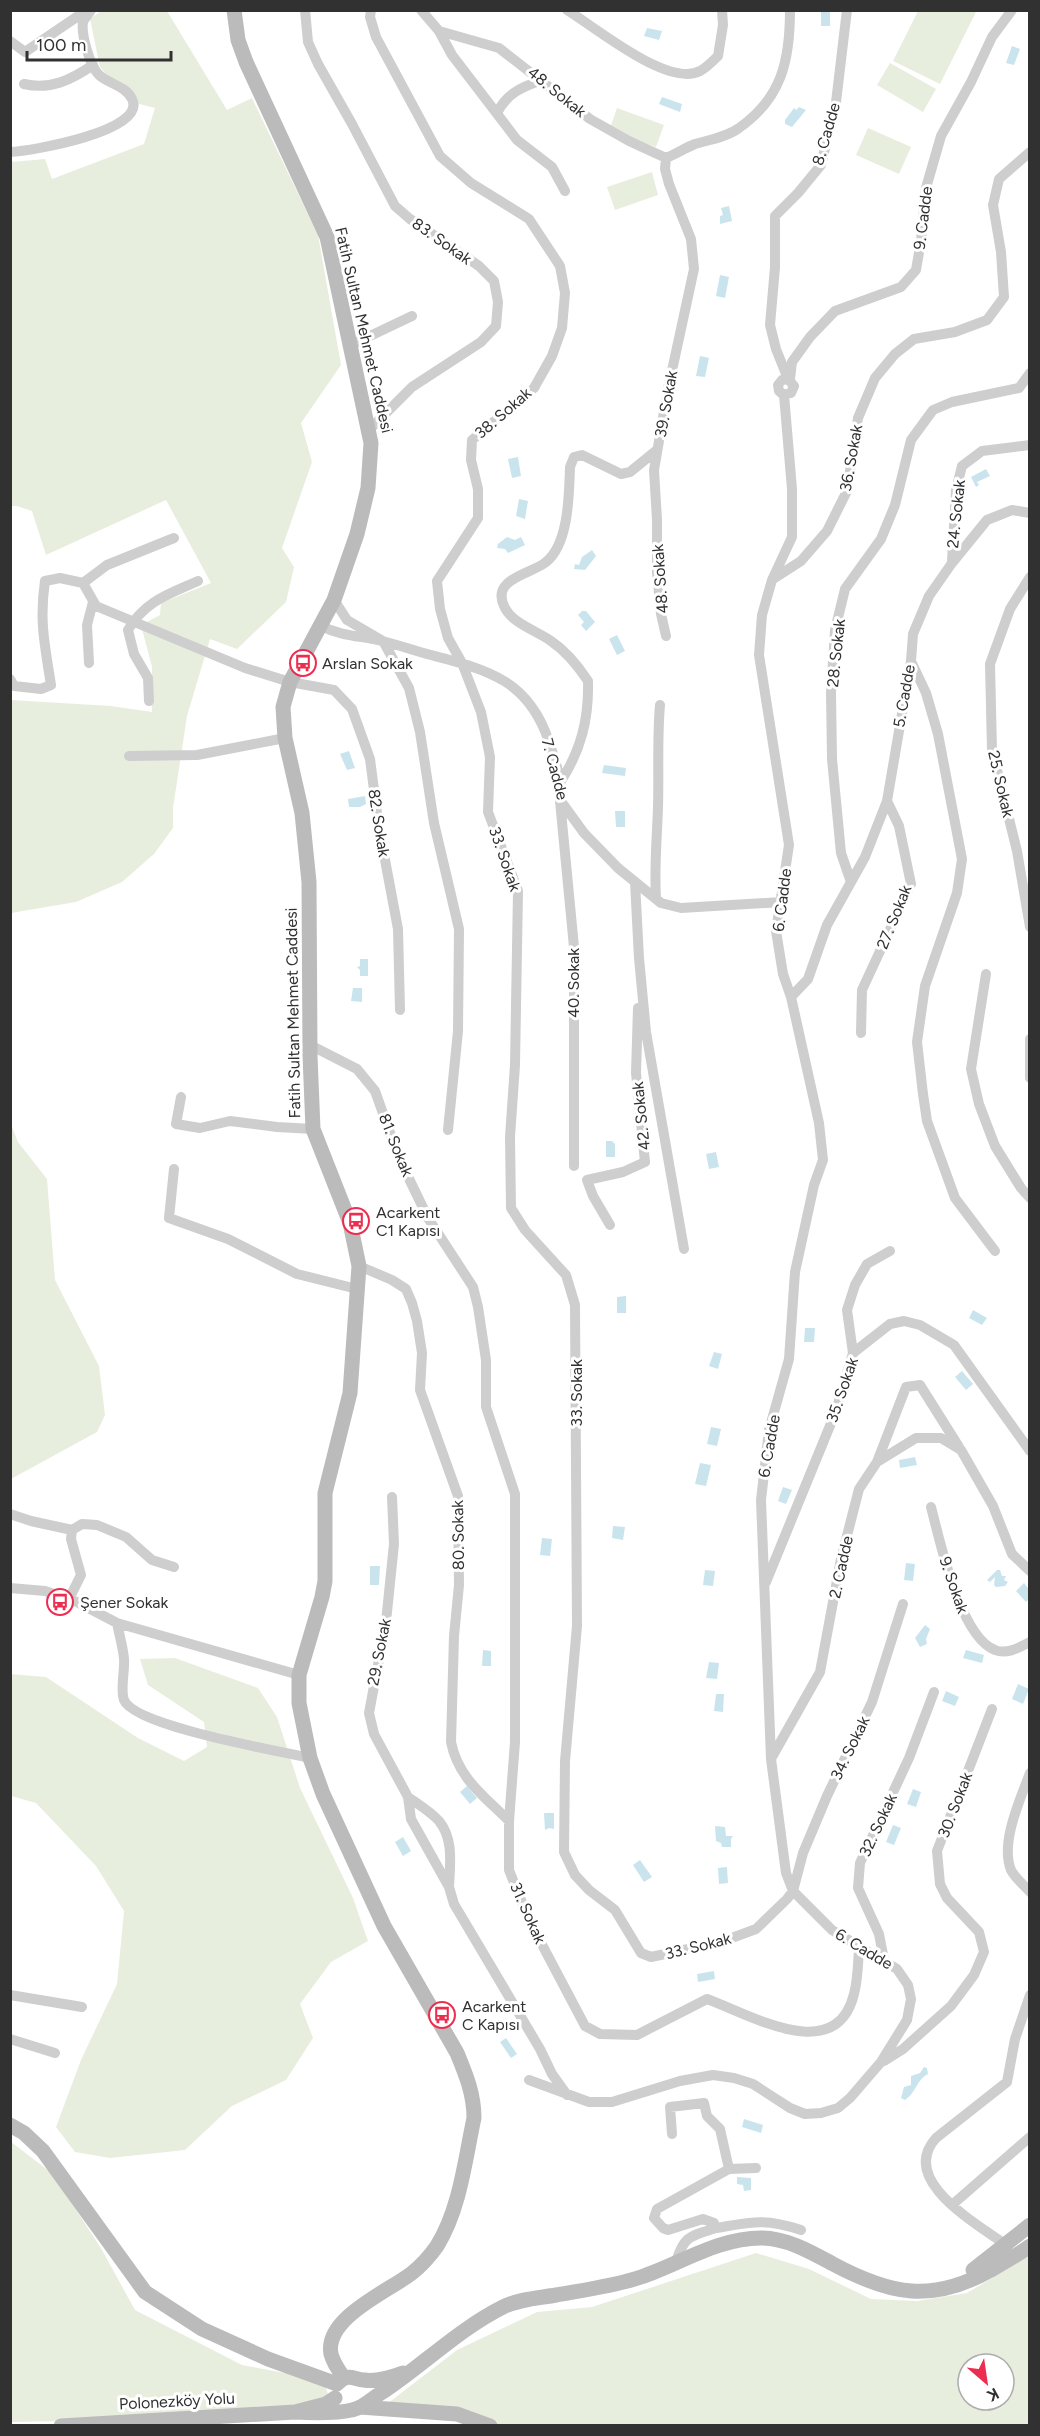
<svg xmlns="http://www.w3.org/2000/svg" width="1040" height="2436" font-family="Figtree,sans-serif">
<rect width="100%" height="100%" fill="#fff"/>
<path fill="#e8eede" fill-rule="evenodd" d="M101,11H167L227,110L252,98L318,235L341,365L301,423L312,462L282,548L294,567L286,602L237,649L210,639L187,716L173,808V828L154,854L122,882L76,902L11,913V700L111,706L152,712V667L141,625L160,615L161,603L211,583L166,500L46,555L32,511L17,506H11V162L45,159L52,179L144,144L155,108L128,101L100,67L90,19Z
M972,11L976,12L940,84L893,61L918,11Z
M890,63L936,89L923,112L877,85Z
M617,108L664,125L656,147L609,131Z
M868,128L911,147L899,174L856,155Z
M652,172L658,195L615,210L607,187Z
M11,1124L18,1142L47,1179L55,1280L99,1366L105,1415L97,1432L11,1479Z
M175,1658L258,1688L277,1717L300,1788L353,1898L368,1941L331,1962L300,2004L313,2038L286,2080L232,2106L185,2150L110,2158L75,2152L56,2127L81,2060L117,1984L124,1911L96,1866L36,1803L11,1796L10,1674L46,1677L138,1738L184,1761L207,1747L204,1722L148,1685L140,1659Z
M10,2141L54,2175L102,2250L135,2310L242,2365L323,2380L331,2402L124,2420L11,2422Z
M756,2253L809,2269L871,2299L917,2301L967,2293L1029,2256V2425L494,2426L383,2407L457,2350L537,2312L592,2307ZM968,2364H1004V2400H968Z"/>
<path fill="#cae4ee" d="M821,11H830V26H821Z
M647,28L662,31L659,40L644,36Z
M1012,46L1020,49L1014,65L1006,63Z
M662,97L682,104L680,112L659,104Z
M799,107L806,110L792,127L785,124V120L794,108L796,110Z
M729,206L732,221L720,224V216L723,215L721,208Z
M720,275L729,277L725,298L716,296Z
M700,356L709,358L705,377L696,376Z
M518,457L521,476L512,478L508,459Z
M986,469L990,476L977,482L979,485L976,487L971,477Z
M519,499L528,501L525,519L516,516Z
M507,537L515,540L521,537L525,545L508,553L505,549L497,548L498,544Z
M592,550L596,556L585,570L574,569L575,564L579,565L582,557Z
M582,611H586L595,622L586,631L581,625L584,622L578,615Z
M617,635L625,651L617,655L609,639Z
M349,751L355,768L347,770L340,754Z
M604,765L626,768L625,776L602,773Z
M365,796L366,804L360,807H349L348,799Z
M615,811H625V827H616Z
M360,959H368V976H360V970L357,967L360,966Z
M353,988H362V1002L351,1001Z
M606,1141H612L615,1144V1157H606Z
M716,1152L719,1167L709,1169L706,1154Z
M626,1296V1313H617V1297Z
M973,1310L987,1318L982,1325L969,1318Z
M805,1328H815L814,1342H804Z
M714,1352L722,1354L718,1369L709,1366Z
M962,1371L973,1384L966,1390L955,1377Z
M711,1427L721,1429L717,1446L707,1444Z
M915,1457L917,1465L900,1468L899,1460Z
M700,1463L711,1465L706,1486L695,1484Z
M783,1487L792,1490L786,1504L778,1501Z
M613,1526L625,1527L623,1540L612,1538Z
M542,1538L552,1539L550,1556L540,1555Z
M906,1563L915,1564L913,1581L904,1580Z
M370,1566H380L379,1585H370Z
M705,1570L715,1571L713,1586L703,1585Z
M997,1570H1000L1002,1576H1006L1004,1580L1008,1582L1005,1586L996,1587L994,1585L995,1577L990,1582L987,1580Z
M1024,1583L1029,1589V1599L1026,1602L1016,1591Z
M925,1625L930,1629L926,1639L927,1644L920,1647L915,1638Z
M483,1650L491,1651V1666H482Z
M966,1650L984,1655L982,1663L963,1658Z
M709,1662L719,1663L717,1679L706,1678Z
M1018,1684L1029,1689L1023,1704L1012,1699Z
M946,1691L959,1697L955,1706L942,1701Z
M716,1694H724L723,1712L714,1711Z
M467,1786L477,1798L470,1804L460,1792Z
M913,1789L921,1792L916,1807L907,1804Z
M544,1813H554V1829L549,1828L545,1830Z
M893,1825L901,1828L894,1845L886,1842Z
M715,1826L725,1827L726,1836H733L731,1839V1847H722L721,1843L716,1841Z
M403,1837L411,1851L403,1856L395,1842Z
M640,1860L652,1877L644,1882L633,1865Z
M727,1867L728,1883L719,1884L718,1868Z
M714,1971L715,1979L698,1982L697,1974Z
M506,2038L517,2054L511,2058L500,2042Z
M924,2067L927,2068L928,2074C917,2079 916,2093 905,2100L901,2098L904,2087L911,2085V2076L920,2073Z
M744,2119L763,2125L761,2133L742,2127Z
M737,2177L751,2178V2190L744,2191L743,2185L737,2184Z"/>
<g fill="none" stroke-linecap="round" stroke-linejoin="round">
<path stroke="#cecece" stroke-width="10" d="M305,10L308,42L318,64L352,124L395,206L410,219L479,266L494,281L498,302L496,326L481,342L412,387L369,430
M371,10L370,17L376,37L440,156L471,183L529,219L560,266L565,293L562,328L552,356L534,388L472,440L471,460L478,489V518L437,581L440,609L448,638L462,663L481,712L490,757L488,812L518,891L515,1065L510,1137L511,1208L525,1230L566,1275L575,1305L577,1626L565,1761L564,1852L575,1875L589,1890L615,1910L641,1953L651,1957L721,1942L756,1929L787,1899L793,1891L803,1853L827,1796L872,1702L903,1604
M421,10L439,31
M567,10C595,27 668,88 700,71C706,68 713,61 718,56L723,25L722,10
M10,41L25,52L87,10
M24,84C51,90 71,80 93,65
M497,113C507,93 522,87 542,80
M10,152C31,151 148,131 132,99C126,86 109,84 99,75C90,66 81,35 83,22C84,19 89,14 91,10
M666,158L665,169L669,184L691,239L694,269L668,389L654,470L657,520V572L661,614L666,636
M565,191L552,167L517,140L452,55L439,31L499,48L590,119L629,141L666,158C676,154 685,148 695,144C709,140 727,137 739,128C782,98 790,60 790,10
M349,346L412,316
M788,379L782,380L778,385L779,391L784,395L791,393L794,386L788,379L776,349L770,325L775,267V216L798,193L821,165L836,102L847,10
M790,379L792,362L810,337L835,311L901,287L916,270L921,241L926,188L941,136L971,82L992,37L1012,10
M952,562L956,490L962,466L982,451L1030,445
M1030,577L1010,609L990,664L992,750L1017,851L1030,927
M773,579L801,561L827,531L847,491L858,418L875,378L895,354L914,339L955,332L987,320L1004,297L1001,252L993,205L999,179L1030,152
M83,583L107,565L174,538
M334,600L347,620L383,641L409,688L420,732L434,823L459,929L458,1031L448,1130
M321,626C341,636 361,636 382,641C399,645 415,651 431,655C488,670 529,680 549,742C556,764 562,776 560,800L584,833L618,868L661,903L681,908L782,902
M911,661L926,693L938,734L962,859L957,893L925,986L917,1042L923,1094L927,1121L955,1198L995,1251
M89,663L87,625L93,602
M10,679L14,686L41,689L51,685C45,646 39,621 45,581L60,578L83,583L96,606L245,668L290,682L334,690L352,709L370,759L379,828L398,929L400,1010
M149,701L148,678L134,654L128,630C145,601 169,594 198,581
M129,756L197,755L285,738
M561,781C581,750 589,719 588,681C578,666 566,651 551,641C536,630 512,624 504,606C491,578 532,574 546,562C569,544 569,494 570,467L574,457L582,455L621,474L630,472L657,450
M560,801L574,947V1166
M635,882L639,958L646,1032L684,1249
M851,882L841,853L832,759L831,693L835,630L845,589L881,539L895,505L911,440L933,410L952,402L1019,388L1030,373
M656,899C654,867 657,839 658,807C659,773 657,739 660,705
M986,974L971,1069L979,1104L995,1146L1021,1188L1030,1198
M791,997L808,979L827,925L865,857L887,801L911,661L913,634L929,596L952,563L987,520L1012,510L1030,513
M861,1033L862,990L911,884L899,826L887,801
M1030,1039V1078
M310,1045L357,1069L375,1091L399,1158L428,1218L473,1287L478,1307L486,1360V1407L515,1494V1742L509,1821V1870L529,1920L585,2026L600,2034L637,2035L707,1999C749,2014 836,2067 854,1994C858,1979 858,1963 859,1948
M181,1097L176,1124L200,1128L230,1121L277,1127L313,1129
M174,1169L169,1218L228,1239L297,1274L357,1289
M610,1225L593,1196L587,1180L623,1172L645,1162L636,1073L638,1008
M359,1266L392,1280L406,1289L412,1303L417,1321L422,1353L420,1390L458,1496L459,1585L454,1636L451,1742C458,1778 484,1796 509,1821
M853,1353L847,1310L855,1285L867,1264L890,1251
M877,1462L906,1387L920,1385L959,1447
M392,1497L394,1544L386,1622L369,1713L374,1734L408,1797L411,1819L449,1887L454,1904L540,2049L552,2074L567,2095
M931,1507C940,1541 960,1637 995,1650C1007,1655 1020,1647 1030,1642
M10,1514L31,1521L72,1530
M766,1582L836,1411L853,1353L890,1324L904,1321L920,1325L954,1345L1030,1451
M10,1588L45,1591L77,1602L117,1623L299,1675
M69,1599L81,1575L71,1539L72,1530L82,1524L97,1525L126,1537L152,1560L174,1567
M117,1623C119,1634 123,1647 124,1659C125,1671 120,1689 124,1700C134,1726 279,1751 310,1758
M772,1757L820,1672L841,1559L859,1489L877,1462L916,1438H941L961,1450L993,1506L1012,1554L1030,1571
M1030,1773C1020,1800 1000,1843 1011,1870C1015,1878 1024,1885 1030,1892
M408,1797C418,1804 431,1812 439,1821C454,1839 450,1865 449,1887
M884,1960L879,1934L858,1888L860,1863L909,1758L934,1692
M10,1995L82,2007
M10,2039L55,2053
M884,2061L903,2049L951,2006L974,1975L984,1952L979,1932L947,1898L940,1884L937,1851L992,1709
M529,2080L589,2102H612L680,2081L713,2075L734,2078L753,2084L790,2108L805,2114L821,2113L838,2108L850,2098L881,2062L907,2020L911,1999L908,1985L897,1969L832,1930L793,1891L786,1873L771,1759L761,1500L769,1430L789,1359L795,1272L814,1185L823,1160L819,1123L791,997L783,974L776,931L789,845L759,655L762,615L772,580L792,537V489L784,395
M672,2134L670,2107L704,2103L707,2116L720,2129L729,2169
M952,2205L1030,2137
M716,2228C752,2222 765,2218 801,2230
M1006,2245C976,2223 898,2180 936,2138L1007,2082L1015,2039L1030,1995
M676,2262C684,2235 691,2236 716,2228L714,2223L703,2219L668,2230L663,2228L654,2218L657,2209L729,2169L756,2168"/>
<path stroke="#bbb" stroke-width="15" d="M234,10L238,40L246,62L327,237L371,443L368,488L357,534L334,600L290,682L283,707L285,738L302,813L309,882L310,1056L313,1129L350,1223L359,1266L350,1393L325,1493V1581L322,1597L299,1675V1703L310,1758L323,1794L384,1926L457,2053C466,2075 474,2094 474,2118C465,2160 460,2209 437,2246C430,2256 422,2265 412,2273C389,2291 324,2318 331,2354C333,2362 339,2371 344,2378
M10,2125L24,2133L43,2151L145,2292L202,2329L268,2359L337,2384
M973,2270L1030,2225
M338,2383C348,2373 353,2379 364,2380C376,2382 392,2377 403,2373
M360,2407L457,2414L490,2426
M295,2412C310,2413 345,2414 358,2408C366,2405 373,2398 381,2393C422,2366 459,2329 503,2307C519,2299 539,2298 556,2295C584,2290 614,2286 641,2277C680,2264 718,2238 761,2238C787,2238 811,2252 833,2264C891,2295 932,2303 991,2270C1004,2262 1018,2255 1030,2246
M61,2426L295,2412L326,2404L335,2398"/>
</g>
<defs>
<symbol id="bus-ring" viewBox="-11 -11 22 22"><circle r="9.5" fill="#fff" stroke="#ed2d4f" stroke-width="1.5"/><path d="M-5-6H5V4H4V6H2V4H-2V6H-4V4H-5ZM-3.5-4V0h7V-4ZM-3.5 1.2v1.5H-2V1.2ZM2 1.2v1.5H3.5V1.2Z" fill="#ed2d4f"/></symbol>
</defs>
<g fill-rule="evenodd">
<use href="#bus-ring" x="288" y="648" width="30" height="30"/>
<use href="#bus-ring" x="341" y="1206" width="30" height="30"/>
<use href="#bus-ring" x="45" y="1587" width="30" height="30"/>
<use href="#bus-ring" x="427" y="2000" width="30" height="30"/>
</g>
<g text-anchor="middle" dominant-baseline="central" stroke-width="6" stroke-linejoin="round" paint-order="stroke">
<g font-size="16" fill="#313131" stroke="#fff">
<text transform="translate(557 92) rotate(39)">48. Sokak</text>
<text transform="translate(826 134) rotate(-74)">8. Cadde</text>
<text transform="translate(923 218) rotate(-83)">9. Cadde</text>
<text transform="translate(442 241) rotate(35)">83. Sokak</text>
<text transform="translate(364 330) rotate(77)">Fatih Sultan Mehmet Caddesi</text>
<text transform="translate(666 404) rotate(-80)">39. Sokak</text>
<text transform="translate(503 413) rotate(-41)">38. Sokak</text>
<text transform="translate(851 458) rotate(-80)">36. Sokak</text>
<text transform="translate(956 514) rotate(-84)">24. Sokak</text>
<text transform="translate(660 579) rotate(-94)">48. Sokak</text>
<text transform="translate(836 653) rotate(-84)">28. Sokak</text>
<text transform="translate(904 696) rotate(-80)">5. Cadde</text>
<text transform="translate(555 769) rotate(75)">7. Cadde</text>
<text transform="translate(1001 784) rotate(77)">25. Sokak</text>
<text transform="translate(379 823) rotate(81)">82. Sokak</text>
<text transform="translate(505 859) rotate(71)">33. Sokak</text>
<text transform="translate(782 900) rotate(-83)">6. Cadde</text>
<text transform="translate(894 917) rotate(-68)">27. Sokak</text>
<text transform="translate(573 983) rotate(-90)">40. Sokak</text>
<text transform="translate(293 1013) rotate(-91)">Fatih Sultan Mehmet Caddesi</text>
<text transform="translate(641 1116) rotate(-96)">42. Sokak</text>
<text transform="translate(396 1145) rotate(68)">81. Sokak</text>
<text transform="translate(842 1390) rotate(-71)">35. Sokak</text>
<text transform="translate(576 1393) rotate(-90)">33. Sokak</text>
<text transform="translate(769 1446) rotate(-80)">6. Cadde</text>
<text transform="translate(458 1535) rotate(-91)">80. Sokak</text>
<text transform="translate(841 1567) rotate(-78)">2. Cadde</text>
<text transform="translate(954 1585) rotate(71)">9. Sokak</text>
<text transform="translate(379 1652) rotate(-79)">29. Sokak</text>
<text transform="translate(850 1748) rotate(-64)">34. Sokak</text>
<text transform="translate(955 1805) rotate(-69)">30. Sokak</text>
<text transform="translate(878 1825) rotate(-65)">32. Sokak</text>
<text transform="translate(528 1913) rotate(66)">31. Sokak</text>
<text transform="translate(698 1946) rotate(-14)">33. Sokak</text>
<text transform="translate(864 1949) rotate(31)">6. Cadde</text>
<text transform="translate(177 2401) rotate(-3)">Polonezköy Yolu</text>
</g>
<g font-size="16" fill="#313131" stroke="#fff" text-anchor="start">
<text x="322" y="663">Arslan Sokak</text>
<text x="376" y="1212">Acarkent<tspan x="376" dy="18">C1 Kapısı</tspan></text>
<text x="80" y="1602">Şener Sokak</text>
<text x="462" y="2006">Acarkent<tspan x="462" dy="18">C Kapısı</tspan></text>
</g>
</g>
<rect width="1040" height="2436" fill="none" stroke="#313131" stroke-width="24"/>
<g transform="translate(986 2382) rotate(151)"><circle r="28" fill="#ffffff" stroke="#adadad" stroke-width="1.5"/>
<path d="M0-4.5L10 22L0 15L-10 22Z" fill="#ed2d4f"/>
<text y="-9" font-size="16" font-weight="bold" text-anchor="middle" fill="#313131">K</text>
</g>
<path d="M27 51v9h144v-9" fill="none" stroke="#313131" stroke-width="3"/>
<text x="36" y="51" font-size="18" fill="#313131" stroke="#ffffff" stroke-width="4.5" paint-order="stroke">100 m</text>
</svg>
